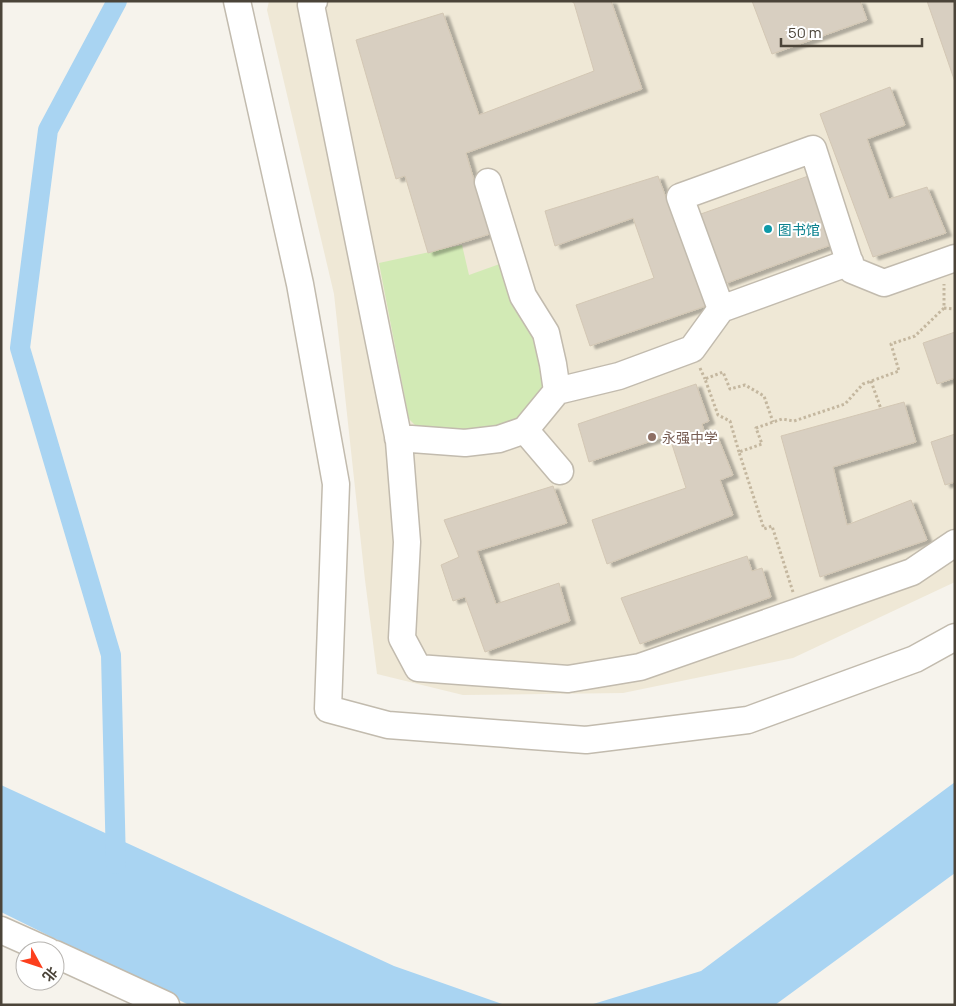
<svg xmlns="http://www.w3.org/2000/svg" width="956" height="1006" font-family="Manrope,'Noto Sans SC',sans-serif">
<defs>
<filter id="shadow"><feDropShadow dx="5.5" dy="3" stdDeviation="1" flood-color="#0004"/></filter>
</defs>
<rect width="100%" height="100%" fill="#f6f3ec"/>
<path fill="#efe8d6" d="M269,1H955V582L793,658L623,693L463,695L377,674L365,580L334,294L267,10Z"/>
<path fill="#d2eab5" d="M462,245L469,275L508,261L542,337L545,392L521,421L484,435L423,433L409,419L379,263Z"/>
<path fill="#a9d4f2" d="M955,782V873L775,1005H590L701,971Z
M1,785L394,966L505,1005H189L1,912Z"/>
<g fill="none" stroke-linecap="round" stroke-linejoin="round">
<path stroke="#a9d4f2" stroke-width="20" d="M116,864L111,655L20,348L48,130L117,1"/>
</g>
<path fill="#d8cfc1" stroke="#d3c7b4" filter="url(#shadow)" d="M571,1H611L642,89L466,153L490,234L428,253L405,176L396,179L356,40L443,13L479,115L594,71L574,3Z
M752,1H860L867,20L772,54Z
M927,1H953L955,8V82Z
M890,87L905,125L867,139L889,199L927,187L946,233L873,257L820,114Z
M814,174L839,242L724,284L698,215Z
M658,176L706,306L590,346L576,305L654,278L633,218L555,246L545,211Z
M955,332V378L937,384L923,343Z
M696,384L709,421L702,424L706,437L717,435L733,475L720,480L733,515L607,564L592,520L686,488L669,435L589,462L578,424Z
M904,402L916,442L833,467L847,525L911,500L927,540L820,577L781,436Z
M955,434V482L945,485L931,442Z
M553,486L567,523L477,551L496,604L559,583L570,621L485,652L465,597L453,601L441,565L459,557L444,520Z
M747,556L752,571L762,568L771,597L640,644L621,598Z"/>
<g fill="none" stroke-linecap="round" stroke-linejoin="round">
<defs>
<path id="minor" d="M237,1L300,284L336,484L328,709L388,725L586,740L748,720L915,659L955,637
M314,1L311,5L399,441L407,542L402,638L418,668L568,679L640,667L912,572L955,543
M488,182L523,296L546,333L553,364L557,391
M721,309L680,197L813,149L852,270L884,283L955,258
M398,438L465,443L499,439L525,430
M560,471L525,430L557,391L619,376L692,349L721,309L850,262
M1,930L48,951
M55,954L166,1005"/>
</defs>
<use href="#minor" stroke="#c2bbae" stroke-width="29"/>
<path stroke="#c4b79f" stroke-width="3" stroke-dasharray="2.5 2.5" stroke-linecap="butt" d="M944,308L955,309
M700,368L705,379
M871,381L881,409
M739,452L730,421L718,415L705,379L723,372L730,389L745,385L764,396L773,422
M793,592L772,526L764,529L739,452L762,444L756,428L782,419L794,421L845,404L863,384L899,371L891,344L915,336L944,308V284"/>
<use href="#minor" stroke="#fff" stroke-width="26"/>
</g>
<circle fill="#0f9aa8" stroke="#fff" stroke-width="2" cx="768" cy="229" r="5"/>
<circle fill="#8d6e63" stroke="#fff" stroke-width="2" cx="652" cy="437" r="5"/>
<g text-anchor="middle" dominant-baseline="central" stroke-width="4" stroke-linejoin="round" paint-order="stroke">
<g font-size="14" fill="#0d838f" stroke="#fff" text-anchor="start">
<text x="778" y="229">图书馆</text>
</g>
<g font-size="14" fill="#785e54" stroke="#fff" text-anchor="start">
<text x="662" y="437">永强中学</text>
</g>
</g>
<rect width="956" height="1006" fill="none" stroke="#4b4439" stroke-width="5"/>
<g transform="translate(40 966) rotate(130)"><circle r="24" fill="#ffffff" stroke="#b7b4b0"/>
<path d="M0-4L9 19L0 12L-9 19Z" fill="#fc3f1d"/>
<text y="-8" font-size="14" font-weight="bold" text-anchor="middle" fill="#4b4439">北</text>
</g>
<path d="M781 38v8h141v-8" fill="none" stroke="#4b4439" stroke-width="2.5"/>
<text x="788" y="38" font-size="15" fill="#4b4439" stroke="#ffffff" stroke-width="4" paint-order="stroke">50 m</text>
</svg>
